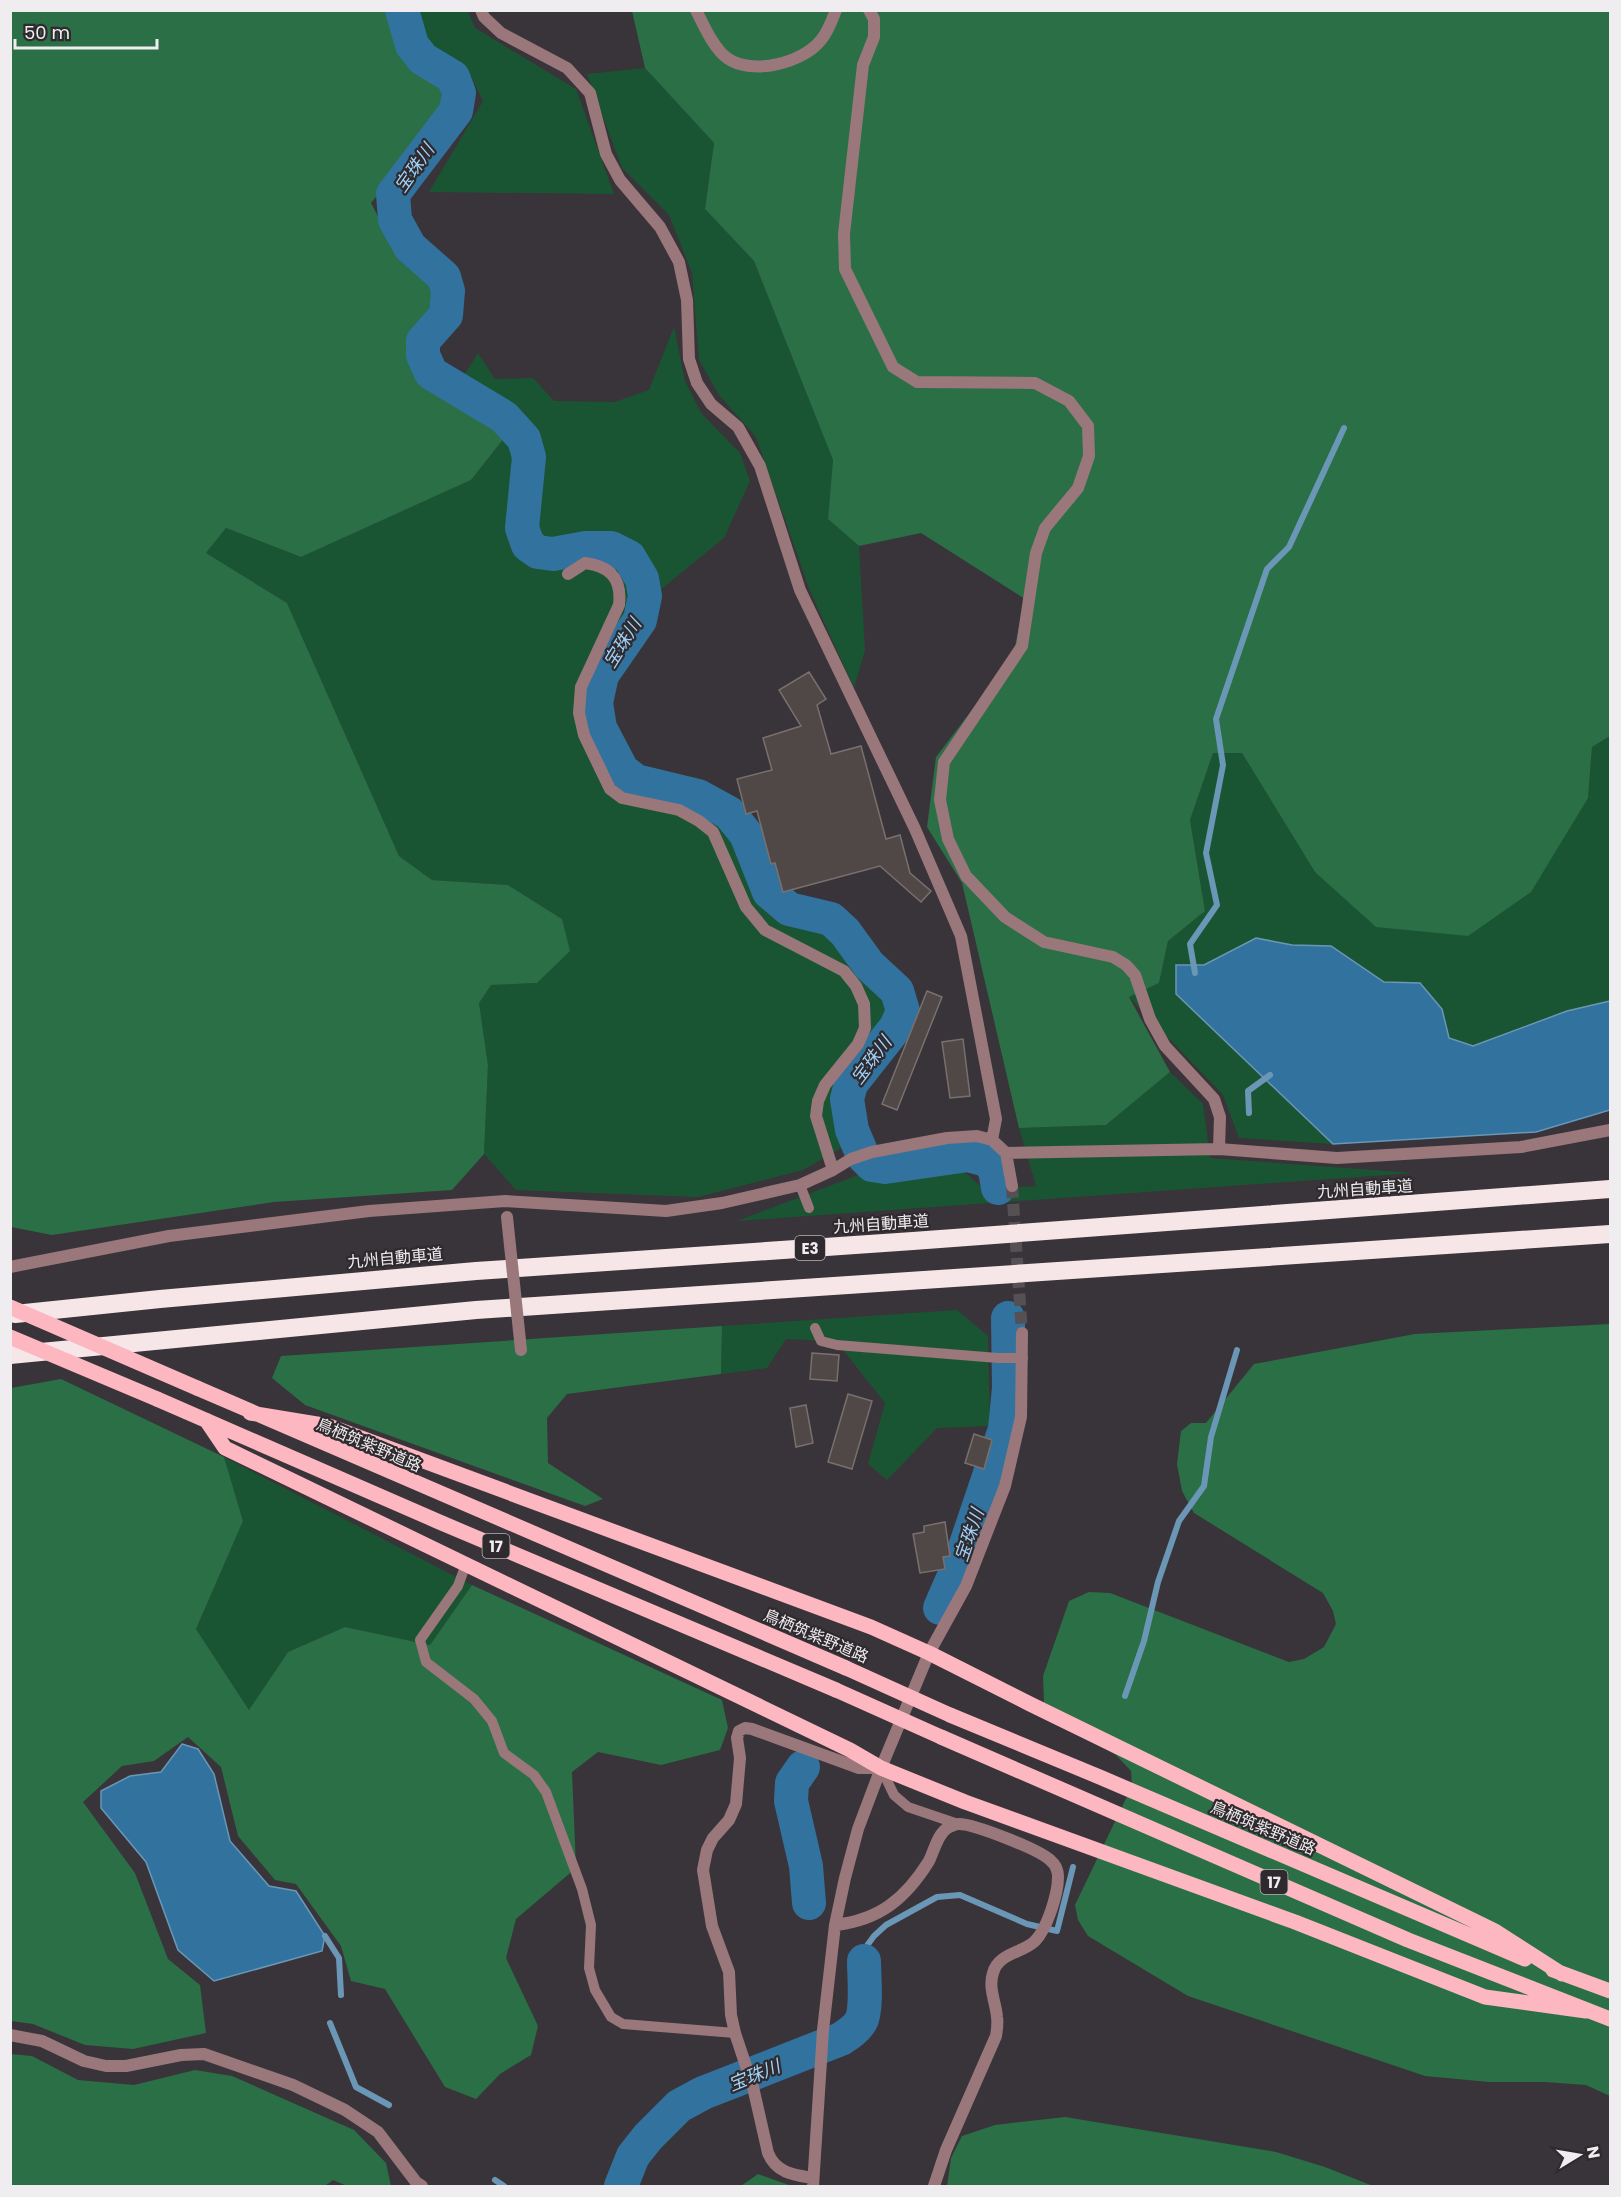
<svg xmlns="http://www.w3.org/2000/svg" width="1621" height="2197" font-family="Poppins,'Noto Sans JP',sans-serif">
<rect width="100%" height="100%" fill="#393439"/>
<path fill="#1a5533" d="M418,11H468L475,28L576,89L614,194L429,192L483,101L469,72L429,44Z
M645,68L714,143L705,209L754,261L833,460L828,519L859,546L865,650L854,688L810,591L756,437L719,395L699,360L692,273L669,215L622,168L587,74Z
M674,327L685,381L701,413L740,453L750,481L724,538L660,590L636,541L588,534L550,542L531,525L536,448L513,415L461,380L478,353L495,379L533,378L554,401L615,402L649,390Z
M505,437L522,455L513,533L522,551L548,563L591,556L610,558L626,571L636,596L634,619L594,676L589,711L617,773L634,787L711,810L736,837L762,898L786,914L832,931L860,974L883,993L889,1021L839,1091L848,1144L803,1170L698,1197L516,1190L484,1154L488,1065L479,1003L490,985L537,983L569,951L562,919L508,885L432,880L399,856L287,603L206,553L226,528L301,557L471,480Z
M1610,736V1001L1566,1011L1473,1046L1449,1038L1442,1009L1420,983H1384L1331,946L1292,945L1256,938L1204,966L1177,965L1176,994L1333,1144L1239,1138L1223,1095L1129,997L1159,983L1168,941L1205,911L1190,820L1213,753H1242L1315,872L1588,798L1592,747Z
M1170,1072L1203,1104L1210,1158L1414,1173L737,1221L861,1174L962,1170L984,1189L1036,1186L1019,1128L1106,1125Z
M957,1310L988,1336L990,1426L937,1428L887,1480L868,1464L885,1403L836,1341L786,1339L767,1368L721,1374L722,1326Z
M224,1457L472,1585L430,1645L345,1627L288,1652L249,1710L196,1629L243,1521Z"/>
<path fill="#2a6f46" d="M10,11H390L407,64L439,83L445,113L371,203L394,248L432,276L437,306L406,347L424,381L488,416L505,437L471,480L301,557L226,528L206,553L287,603L399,856L432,880L508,885L562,919L570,951L537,983L491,985L479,1003L488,1065L484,1154L452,1190L274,1202L52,1235L11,1227Z
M632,11H1610V736L1592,747L1588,798L1531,892L1468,936L1376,927L1315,872L1242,753H1213L1190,820L1205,911L1168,941L1159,983L1129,997L1170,1072L1106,1125L1019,1128L962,883L927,827L936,757L1013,656L1025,599L921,533L859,546L828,519L833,460L754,261L705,209L714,143L645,68Z
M1610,1324V2096L1586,2085L1545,2082H1489L1425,2076L1188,1996L1088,1936L1078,1920L1075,1905L1132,1786L1131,1771L1116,1755L1052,1720L1044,1703L1043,1676L1069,1601L1089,1592L1110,1593L1289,1662L1304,1659L1324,1647L1336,1624L1333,1611L1323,1593L1194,1513L1182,1491L1177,1464L1181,1431L1191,1423H1206L1254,1364L1415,1334Z
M722,1326L721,1374L567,1394L547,1418L548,1463L603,1499L585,1506L305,1405L272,1378L281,1356Z
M61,1379L224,1457L243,1521L196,1629L249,1710L288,1652L345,1627L430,1645L472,1585L722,1700L728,1728L720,1750L661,1765L598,1752L572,1772L576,1868L516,1919L506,1958L538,2026L531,2055L500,2074L476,2099L445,2087L385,1989L351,1981L341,1946L296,1884L275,1880L238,1836L221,1767L188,1737L154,1761L122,1766L83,1802L135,1873L168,1959L200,1985L206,2033L133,2049L85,2045L33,2024L11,2021V1388Z
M11,2054L32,2056L78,2080L134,2085L195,2070L232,2076L354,2130L386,2163L391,2186H347L333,2180L325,2186H11Z
M1065,2117L1276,2152L1325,2167L1373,2186H947L951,2158L962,2136L995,2125Z
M758,2174L789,2185V2186H741Z"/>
<path fill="#32729e" stroke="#6b97b7" stroke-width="1.5" d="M1256,938L1292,945L1331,946L1384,982L1420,983L1442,1009L1449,1038L1473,1046L1567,1011L1610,1001V1110L1536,1132L1333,1144L1176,994V965H1204Z
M182,1744L198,1749L214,1774L230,1841L269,1886L296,1891L325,1936L322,1951L214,1981L178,1950L146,1862L101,1808V1791L130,1776L161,1772Z"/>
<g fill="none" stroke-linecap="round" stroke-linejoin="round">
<path stroke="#6b97b7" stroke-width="6" d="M1195,973L1190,944L1217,905L1206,853L1223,765L1216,719L1267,569L1289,547L1344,428
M1249,1113L1248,1091L1270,1075
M1125,1696L1144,1641L1158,1582L1179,1521L1204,1486L1211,1437L1237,1350
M325,1936L339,1958L341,1995
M864,1961L866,1947L874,1936L886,1925L937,1897L960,1895L1027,1924L1057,1931L1073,1867
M330,2023L356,2087L389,2105
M495,2180L504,2186"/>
<path stroke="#32729e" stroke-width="34" d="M402,10L412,45L423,59L453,77L459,93L456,111L393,194L395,220L410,247L444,277L448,291L446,315L423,341V355L431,373L504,417L524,439L529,457L522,528L528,545L538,552L553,554L586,548H611L629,557L642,579L645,596L640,620L602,675L596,703L600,728L622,770L636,781L698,796L729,813L746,834L769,892L789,909L831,919L845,932L869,965L897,991L903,1011L896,1027L851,1084L847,1099L852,1130L863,1156L872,1165L885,1167L968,1155L987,1160L995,1170L998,1188
M940,1608L960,1562L1005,1429L1009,1388L1008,1318
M803,1767L792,1783L791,1801L806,1866L809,1903
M621,2186L633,2156L648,2137L679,2106L703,2093L841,2039C849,2034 858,2028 862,2019C867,2004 864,1977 864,1961"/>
</g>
<path fill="#4f4846" stroke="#79706e" stroke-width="1.5" d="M809,672L826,699L817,705L831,754L861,746L886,839L900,835L910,873L931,891L921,902L880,866L783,892L775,863L771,864L757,811L746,814L737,779L772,770L763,738L801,726L779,690Z
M927,991L942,997L897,1110L882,1104Z
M963,1039L970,1096L950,1098L942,1042Z
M812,1353L839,1355L837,1381L810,1379Z
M848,1394L872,1401L852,1469L828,1462Z
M806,1405L813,1443L796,1447L790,1408Z
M974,1434L992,1440L984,1469L965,1463Z
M945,1522L950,1556L943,1557L945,1569L920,1573L913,1534L924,1532V1526Z"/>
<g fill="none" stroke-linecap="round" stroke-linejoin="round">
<path stroke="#545054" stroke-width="12" stroke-dasharray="12 6" stroke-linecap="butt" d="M1012,1186L1022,1333"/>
<path stroke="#99777b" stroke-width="10" d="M800,1185L809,1208
M815,1328L821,1341L837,1345L998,1358H1023
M466,1564L458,1586L420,1640L426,1662L474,1699L492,1721L504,1753L534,1775L546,1792L582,1889L591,1925L589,1968L595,1990L611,2017L623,2024L735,2033
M881,1768L894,1795L908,1807L958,1824"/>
<path stroke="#99777b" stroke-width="12" d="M481,10L484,17L501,33L567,68L590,93L606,154L620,180L660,227L679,262L687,300L689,359L697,383L711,404L738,427L760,466L800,590L915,829L961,936L996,1119L992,1140
M696,10C703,24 714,49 727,58C752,76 803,63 821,40C828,32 832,20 836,10
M869,10L874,19V37L863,65L844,234L845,269L893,367L917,382L1035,383L1069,401L1088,426L1089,456L1078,488L1045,528L1036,553L1022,646L944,762L940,800L948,839L966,876L1005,917L1044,942L1113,957L1126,965L1135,975L1150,1019L1165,1046L1214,1099L1220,1117L1219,1149
M568,574L585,563C610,566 622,578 619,605L581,687L579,713L584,735L610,789L622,798L679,810L699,821L713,832L746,907L765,930L844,971L856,986L864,1004L865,1028L858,1044L825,1085L818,1101L816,1116L833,1170
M1006,1153L1219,1149L1337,1158L1521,1147L1610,1130
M10,1267L169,1236L369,1211L505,1201L666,1211L722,1203L800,1185L833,1170L851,1159L872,1152L947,1138L977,1136L992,1140L1006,1153L1012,1186
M835,1925C880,1920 906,1898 929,1861C934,1851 937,1836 946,1829C949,1827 956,1824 959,1824C974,1824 1041,1850 1051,1861C1056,1865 1058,1871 1058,1877C1058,1894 1047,1929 1035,1941C1023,1953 998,1953 993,1973C988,1988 996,2003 997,2017C998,2023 997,2030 996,2036L946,2150L934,2186
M10,2035L42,2041L84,2061L106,2066H126L181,2055L204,2054L293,2085L345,2110L378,2132L416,2182L422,2186
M813,2178C794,2175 776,2173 768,2153L753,2087L735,2033L731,2015L729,1972L712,1926L703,1870L707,1850L713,1838L729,1820L736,1804L740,1758L737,1738L739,1731L745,1728L752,1729L859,1768H881
M813,2186L823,2030L835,1925L845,1878L858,1829L881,1768L929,1653L966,1586L1005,1486L1021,1417L1022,1333"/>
<path stroke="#fdb7c0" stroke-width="15" d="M197,1388L846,1668
M157,1399L437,1521L836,1690
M250,1413L329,1426L871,1627L929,1653L1030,1704L1495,1931L1562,1974
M206,1420L225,1448L850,1750L881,1768L965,1802L1295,1922L1485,1997L1586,2011
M950,1715L1102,1778L1525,1959
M941,1737L1408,1940L1610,2019
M1553,1970L1610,1991"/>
<path stroke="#f7e6e7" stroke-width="18" d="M15,1314L160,1299L476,1271L913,1241L1610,1189
M10,1355L476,1310L1610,1234"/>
<path stroke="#99777b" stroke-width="12" d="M507,1217L521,1350"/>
<path stroke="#fdb7c0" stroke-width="15" d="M10,1307L197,1388
M10,1337L157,1399
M846,1668L950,1715
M836,1690L941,1737"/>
</g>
<g text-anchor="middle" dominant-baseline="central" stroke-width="4.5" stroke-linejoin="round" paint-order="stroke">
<g fill="#2f2a2e" stroke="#b6b2b6" stroke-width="1.5">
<rect x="795" y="1236" width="30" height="24" rx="4.5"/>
<rect x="482.5" y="1534" width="27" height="24" rx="4.5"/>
<rect x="1260.5" y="1870" width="27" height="24" rx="4.5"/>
</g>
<g font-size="15" font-weight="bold" fill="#f0edf0">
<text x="810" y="1248">E3</text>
<text x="496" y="1546">17</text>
<text x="1274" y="1882">17</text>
</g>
<g font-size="16" fill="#f0edf0" stroke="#2f2a2e">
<text transform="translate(1365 1189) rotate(-4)">九州自動車道</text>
<text transform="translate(881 1224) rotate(-4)">九州自動車道</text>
<text transform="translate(395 1258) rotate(-5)">九州自動車道</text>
<text transform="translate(369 1445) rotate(23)">鳥栖筑紫野道路</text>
<text transform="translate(816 1636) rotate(23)">鳥栖筑紫野道路</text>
<text transform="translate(1263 1828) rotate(23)">鳥栖筑紫野道路</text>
</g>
<g font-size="18" font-style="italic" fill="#a0d2f9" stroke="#2f2a2e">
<text transform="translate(414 168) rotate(-55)">宝珠川</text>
<text transform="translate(622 643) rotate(-58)">宝珠川</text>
<text transform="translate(871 1060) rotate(-53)">宝珠川</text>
<text transform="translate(969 1535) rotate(-71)">宝珠川</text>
<text transform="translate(754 2075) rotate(-22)">宝珠川</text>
</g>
</g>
<rect width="1621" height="2197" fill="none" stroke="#f0edf0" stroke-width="24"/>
<g transform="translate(1579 2155) rotate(79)" stroke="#2f2a2e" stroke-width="4.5" paint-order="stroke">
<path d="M0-4.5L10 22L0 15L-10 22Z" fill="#f0edf0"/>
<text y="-9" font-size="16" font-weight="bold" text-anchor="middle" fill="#f0edf0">N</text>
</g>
<path d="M15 39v9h142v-9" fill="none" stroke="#f0edf0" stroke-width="3"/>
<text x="24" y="39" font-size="18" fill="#f0edf0" stroke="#2f2a2e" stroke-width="4.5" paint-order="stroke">50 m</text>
</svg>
